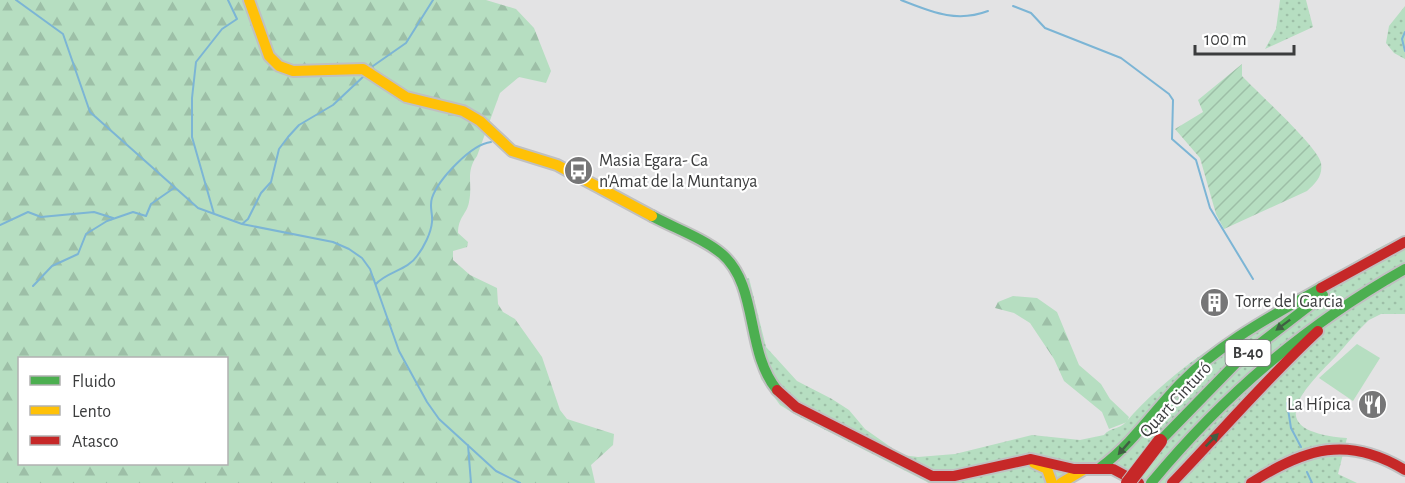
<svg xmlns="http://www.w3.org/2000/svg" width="1405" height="483" font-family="'Alegreya Sans',sans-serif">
<defs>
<pattern id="grass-dots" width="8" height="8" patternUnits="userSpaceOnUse" patternTransform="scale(1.5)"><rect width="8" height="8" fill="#b6dec1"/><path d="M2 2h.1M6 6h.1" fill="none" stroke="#9dbfa7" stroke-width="1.8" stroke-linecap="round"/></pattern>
<pattern id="forest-firs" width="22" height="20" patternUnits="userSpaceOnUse" patternTransform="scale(1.5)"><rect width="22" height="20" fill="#b6dec1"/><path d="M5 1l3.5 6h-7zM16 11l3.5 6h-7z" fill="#9dbfa7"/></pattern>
<pattern id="garden-furrows" width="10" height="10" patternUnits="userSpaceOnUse" patternTransform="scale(1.5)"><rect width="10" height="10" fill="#b6dec1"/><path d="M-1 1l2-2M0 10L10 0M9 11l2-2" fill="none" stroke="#9dbfa7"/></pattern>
</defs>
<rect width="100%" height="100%" fill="#e3e3e4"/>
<path fill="url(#grass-dots)" d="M1280,0H1306L1313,27L1265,49L1276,29Z
M1405,6V59L1394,53L1386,43L1389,26Z
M1405,236V314H1381L1369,320C1357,331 1348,343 1337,355C1300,393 1262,431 1347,438L1338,474L1357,483H1132C1109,470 1091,470 1068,483H929L796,415L780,405L761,379L737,282L749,278L766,347L797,381L832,399L849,410L865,429L902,455L918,457L955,454L1032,435L1080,440L1104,435C1110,427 1119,430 1126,422C1180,360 1257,317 1329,277C1354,263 1378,246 1405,236Z"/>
<path fill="url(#forest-firs)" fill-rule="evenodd" d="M0,0H486L516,9L534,28L551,71L546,83L519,77L500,93L477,156C465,172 473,184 469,202C467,214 458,217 458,233L468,242L467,247L453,251V260L470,275L497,288L498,304L503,312L515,319L542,357L560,410L567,419L614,434L613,445L591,465L595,483H0ZM20,358H226V464H20Z
M1013,296L1037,298L1057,312L1079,365L1101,384L1110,399L1129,417L1127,422L1109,429L1102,412L1064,381L1054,359L1030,323L1014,313L995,308L998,302Z"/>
<path fill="url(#garden-furrows)" d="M1242,64V76C1257,92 1318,147 1321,163C1323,176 1316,183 1307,191L1224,229L1216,214L1200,158L1175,129L1203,112L1198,100Z"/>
<path fill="#b6dec1" d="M1357,344L1380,358L1353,401L1319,378Z"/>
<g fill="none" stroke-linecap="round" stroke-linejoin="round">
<path stroke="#7cb5d5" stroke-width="2" d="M16,0L63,34L90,112L198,208L242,224L333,242L349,249L362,258L370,269L399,351L427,402L439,419L496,471L520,483
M901,0C932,12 956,23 988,11
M1013,6L1031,13L1045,28L1121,58L1169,94L1173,100L1172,139L1196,160L1210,208L1253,279
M1405,32L1402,39L1405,51
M373,66L406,43L433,0
M214,214L192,137V98L196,62L222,29L237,19L228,0
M242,224L248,219L261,193L271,182L279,149L288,137L299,125L333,105L365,75
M0,225L28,212L41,217L94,212L113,218
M376,284C386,272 408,270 417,256C424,247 431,233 432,222C433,213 429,207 432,198C438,180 471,144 491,142
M33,286L52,266L78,254L86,234L107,221L133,212L146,216L151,204L174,188
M1287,403L1291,428L1301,447
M468,445L471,483
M1307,472L1312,483"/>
<defs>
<path id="fast" d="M652,216C674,228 703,238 722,254C759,286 745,351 777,390
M1160,441L1240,359L1323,295
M1101,467C1133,443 1153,412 1180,384C1220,343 1272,316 1321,288
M1151,483C1224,395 1305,325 1405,269"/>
<path id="slow" d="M249,0L269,56L279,66L293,71L363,69L406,97L463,111L480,121L512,151L557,165L652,216
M1034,463L1047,469L1052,483
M1061,483L1083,470"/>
<path id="jam" d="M1321,288L1405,242
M777,390L796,407L932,476H954L1031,459L1074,469H1113L1139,483
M1172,483C1221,432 1266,379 1318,331
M1251,483C1305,448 1348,435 1405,470"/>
</defs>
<use href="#fast" stroke="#c0c0c1" stroke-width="14"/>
<use href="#slow" stroke="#c0c0c1" stroke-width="14"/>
<use href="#jam" stroke="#c0c0c1" stroke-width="14"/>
<use href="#fast" stroke="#4caf50" stroke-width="10"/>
<use href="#slow" stroke="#ffc107" stroke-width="10"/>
<use href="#jam" stroke="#c62828" stroke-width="10"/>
<defs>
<path id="jam-bridge" d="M1128,483L1160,441"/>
</defs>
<use href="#jam-bridge" stroke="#c0c0c1" stroke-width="16" stroke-linecap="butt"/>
<use href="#jam-bridge" stroke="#c62828" stroke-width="14"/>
</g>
<defs><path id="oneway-solid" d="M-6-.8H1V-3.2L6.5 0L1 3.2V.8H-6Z" transform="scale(1.5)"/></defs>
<g fill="#405e43">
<use href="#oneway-solid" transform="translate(1283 325) rotate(143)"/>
<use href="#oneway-solid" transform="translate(1212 440) rotate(-45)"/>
<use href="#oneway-solid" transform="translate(1124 448) rotate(131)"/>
</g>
<defs>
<symbol id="bus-disc" viewBox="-11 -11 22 22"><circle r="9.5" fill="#767677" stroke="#fff"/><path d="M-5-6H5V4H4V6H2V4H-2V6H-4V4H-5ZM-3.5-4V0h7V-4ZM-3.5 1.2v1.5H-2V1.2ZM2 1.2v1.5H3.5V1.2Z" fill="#fff"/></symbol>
<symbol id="building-disc" viewBox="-11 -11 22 22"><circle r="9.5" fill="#767677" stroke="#fff"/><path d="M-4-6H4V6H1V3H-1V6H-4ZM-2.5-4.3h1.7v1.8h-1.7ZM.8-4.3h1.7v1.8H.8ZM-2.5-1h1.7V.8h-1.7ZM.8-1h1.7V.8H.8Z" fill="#fff"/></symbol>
<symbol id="restaurant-disc" viewBox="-11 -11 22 22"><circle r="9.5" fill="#767677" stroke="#fff"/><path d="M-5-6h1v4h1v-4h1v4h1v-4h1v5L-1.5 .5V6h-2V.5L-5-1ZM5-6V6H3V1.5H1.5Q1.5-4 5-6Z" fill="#fff"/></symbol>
</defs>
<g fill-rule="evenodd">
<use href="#bus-disc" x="562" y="154" width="33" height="33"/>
<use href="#building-disc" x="1198" y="286" width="33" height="33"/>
<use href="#restaurant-disc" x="1356" y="388" width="33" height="33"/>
</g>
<g text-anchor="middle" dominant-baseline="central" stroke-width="4.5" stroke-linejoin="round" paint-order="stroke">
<rect fill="#fff" stroke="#767677" stroke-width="1.5" x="1225.5" y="340" width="45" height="26" rx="4.5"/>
<g font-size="16" font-weight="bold" fill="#3b3c3d">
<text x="1248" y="353">B-40</text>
</g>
<g font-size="18" fill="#3b3c3d" stroke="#fff" text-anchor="start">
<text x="599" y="161">Masia Egara- Ca<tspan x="599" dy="21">n'Amat de la Muntanya</tspan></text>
<text x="1235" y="302">Torre del Garcia</text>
<text x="1351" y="405" text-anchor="end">La Hípica</text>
</g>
<g font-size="18" fill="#3b3c3d" stroke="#fff">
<text transform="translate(1176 400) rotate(-47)">Quart Cinturó</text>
</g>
</g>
<rect x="18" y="357" width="210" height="108" fill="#ffffff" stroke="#b1b1b1" stroke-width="1.5"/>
<rect x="30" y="376" width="30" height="9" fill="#4caf50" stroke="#b1b1b1" stroke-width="1.5"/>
<text x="72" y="387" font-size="18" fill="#3b3c3d">Fluido</text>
<rect x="30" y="406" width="30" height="9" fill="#ffc107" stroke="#b1b1b1" stroke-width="1.5"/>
<text x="72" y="417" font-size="18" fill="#3b3c3d">Lento</text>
<rect x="30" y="436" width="30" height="9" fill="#c62828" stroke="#b1b1b1" stroke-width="1.5"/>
<text x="72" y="447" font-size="18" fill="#3b3c3d">Atasco</text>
<path d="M1195 45v9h99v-9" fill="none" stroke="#3b3c3d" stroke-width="3"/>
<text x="1204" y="45" font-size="18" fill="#3b3c3d" stroke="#ffffff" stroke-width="4.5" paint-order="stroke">100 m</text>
</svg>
